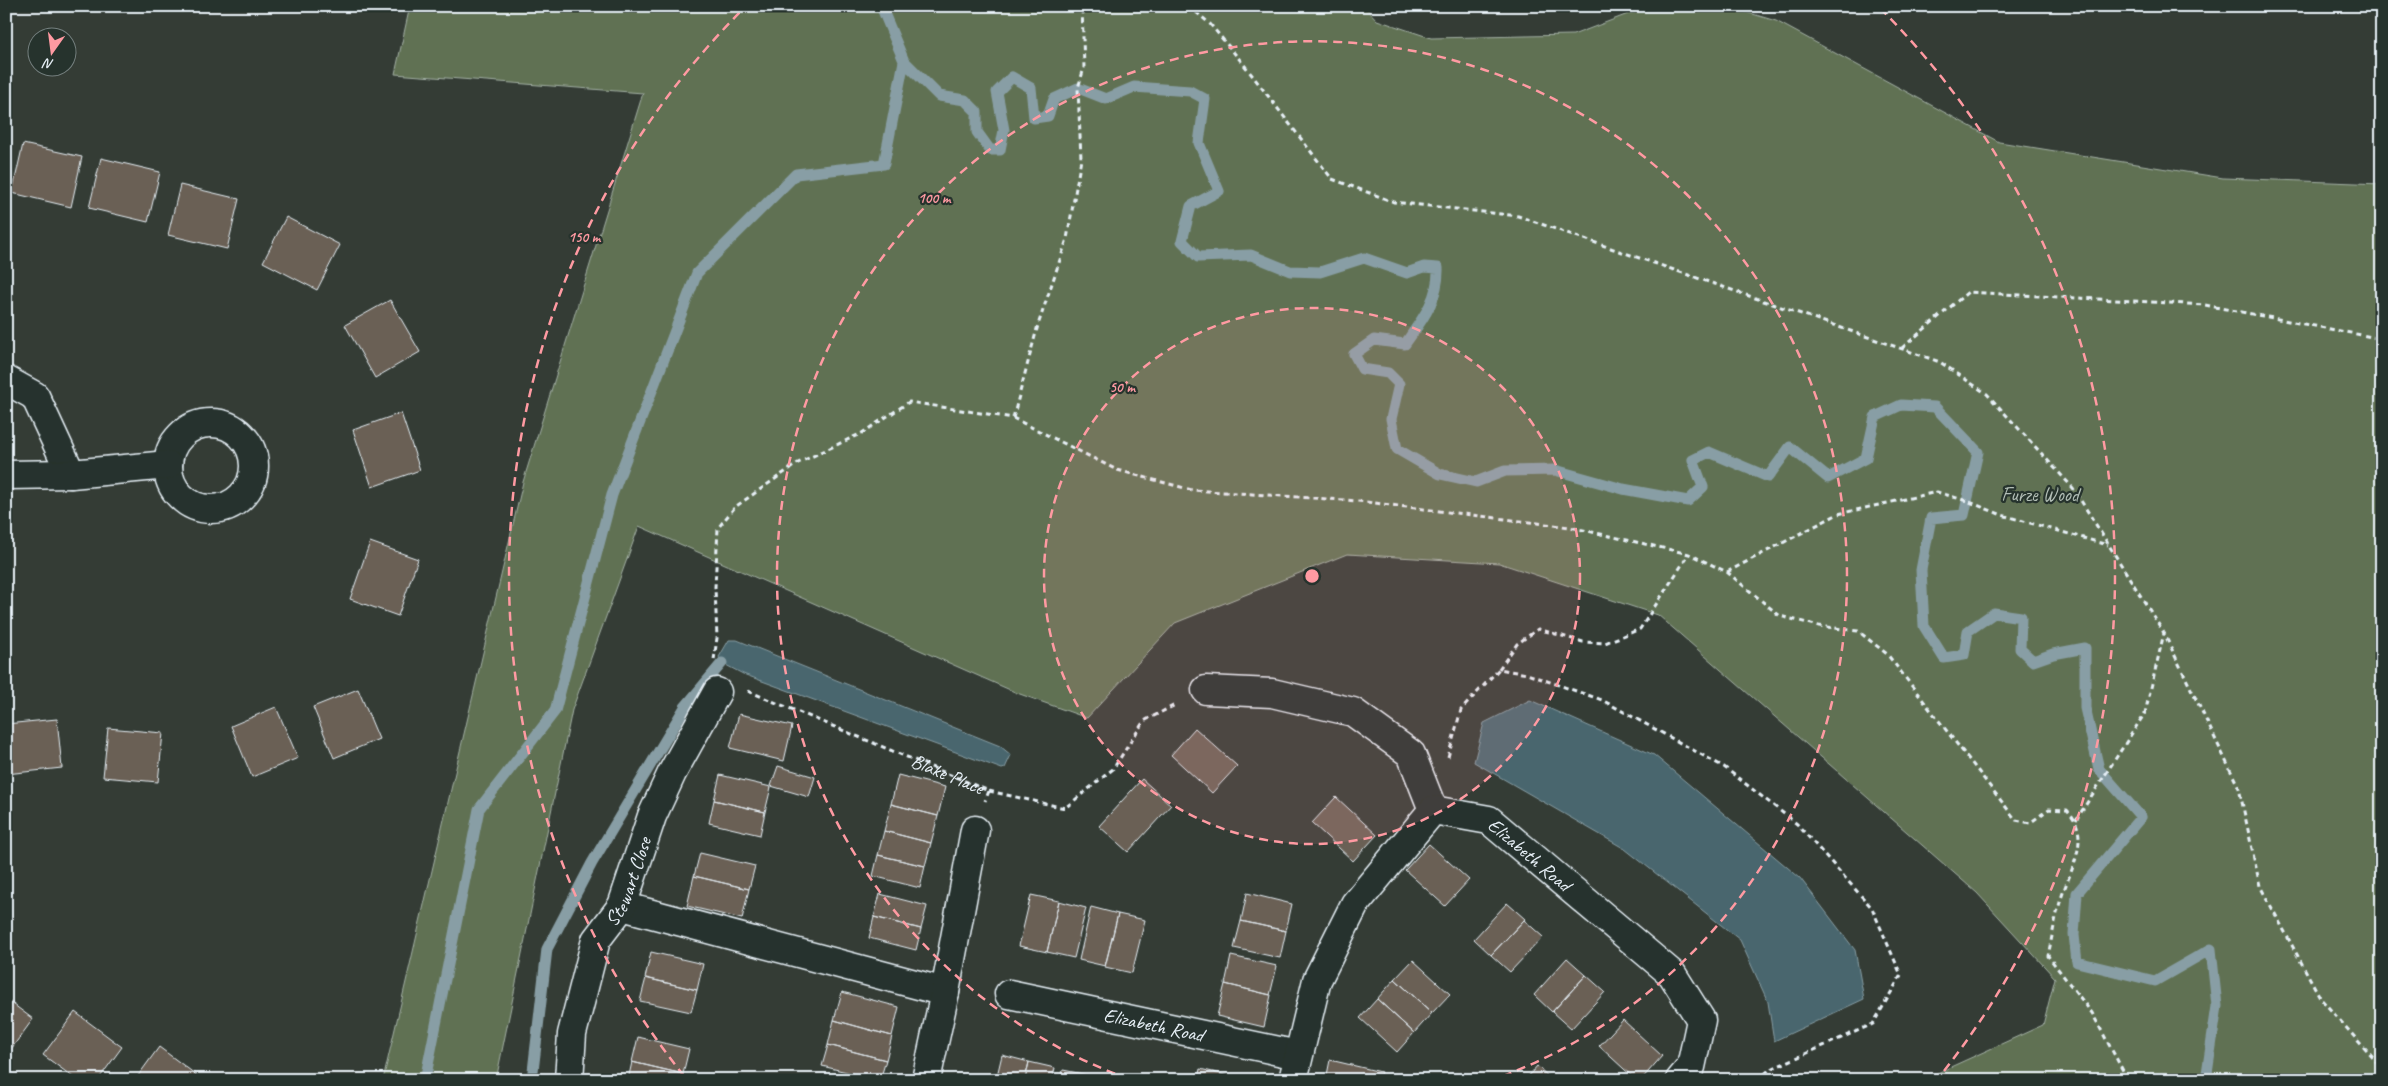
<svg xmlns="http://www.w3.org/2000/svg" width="2388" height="1086" font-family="Caveat,sans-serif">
<rect width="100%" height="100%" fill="#343c35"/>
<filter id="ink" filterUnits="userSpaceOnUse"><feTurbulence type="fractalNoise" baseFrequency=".02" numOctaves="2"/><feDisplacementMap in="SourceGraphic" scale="10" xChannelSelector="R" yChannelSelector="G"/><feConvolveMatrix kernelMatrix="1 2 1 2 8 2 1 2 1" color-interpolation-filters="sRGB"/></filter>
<g filter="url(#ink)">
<path fill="#607153" stroke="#a4b1a6" d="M410,6H1364L1377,20L1431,38L1573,35L1649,6H1726L1776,21L1999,142L2223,178L2382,184V1080H1922L2043,1025L2055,978L1977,893L1658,615L1499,563L1347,554L1175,623L1087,718L1017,693L639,526L572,710L496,1080H383L523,482L643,93L395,74Z"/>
<path fill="#48666e" stroke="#889ea5" d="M729,640H737L1000,746L1011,755L1005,768L1002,769L743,674L722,663L719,657Z
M1530,700L1654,755L1800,878L1855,950L1864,999L1774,1041L1768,1002L1740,940L1625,849L1474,762L1484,723Z"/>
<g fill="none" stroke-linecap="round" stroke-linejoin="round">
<path stroke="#889ea5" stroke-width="11" d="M881,6L904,61L939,96L965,100L977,112V132L990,150H1000L1004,130L997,92L1012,77L1031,88L1034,118L1048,116L1054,99L1078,88L1106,99L1134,87L1190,91L1205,99L1199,143L1219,191L1191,206L1182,241L1198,257L1251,255L1290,271L1320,272L1364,258L1407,273L1424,267L1438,268C1439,299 1422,320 1405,344L1374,340L1354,354L1362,369L1388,373L1399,384L1391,419L1397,449L1440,474L1476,482L1505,471L1555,470L1623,489L1688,501L1703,487L1693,460L1709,452L1768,477L1790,447L1828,478L1866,458L1875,417L1901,405L1935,407L1978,452L1964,515L1931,518L1921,570L1924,626L1944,658L1964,655L1968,631L1994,613L2021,617L2020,649L2033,661L2053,654L2085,648V708L2099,769L2141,817L2077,893L2074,935L2077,962L2155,981L2211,949L2217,1006L2206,1080
M425,1080L479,809L555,711L612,495L697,273L796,174L884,164L904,61
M532,1080L547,949L592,863L685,707L722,663"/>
</g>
<path fill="#6a6054" stroke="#e8f1f8" d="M23,144L82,157L71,207L12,193Z
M101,158L160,172L148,222L89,208Z
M180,185L239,199L227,249L168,235Z
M286,217L340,245L317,290L263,262Z
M390,300L420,352L375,378L345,325Z
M401,413L420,470L372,487L353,430Z
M370,542L418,559L398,616L350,599Z
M358,689L379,739L334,758L313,707Z
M276,707L298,758L252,777L231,726Z
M739,714L792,726L784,761L730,748Z
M57,719L62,768L6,774V724Z
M108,728L163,733L158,782L103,777Z
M1195,728L1237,766L1212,793L1171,755Z
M778,766L815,777L809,797L771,786Z
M720,775L771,787L765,812L714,800Z
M898,775L945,787L938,816L891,804Z
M1142,779L1171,805L1128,852L1099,826Z
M1336,797L1377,835L1353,861L1312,823Z
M714,800L765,812L760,835L709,823Z
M891,804L938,816L931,843L884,831Z
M884,831L931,843L925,866L878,855Z
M1429,844L1469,880L1445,906L1405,870Z
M700,853L755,866L749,889L694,876Z
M878,855L925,866L920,888L873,876Z
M694,876L749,889L742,919L687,906Z
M1247,893L1292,904L1286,931L1241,921Z
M880,894L927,906L921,929L874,917Z
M1031,895L1059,901L1047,952L1019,946Z
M1059,901L1086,908L1074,958L1047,952Z
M1507,903L1525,919L1491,955L1474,939Z
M1091,907L1118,914L1105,966L1079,960Z
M1118,914L1145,920L1132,973L1105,967Z
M874,917L921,929L916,950L869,938Z
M1524,920L1543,937L1510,972L1491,955Z
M1241,921L1286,931L1280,958L1234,948Z
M651,952L703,964L697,990L645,978Z
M1231,956L1277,966L1270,995L1225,984Z
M1567,958L1586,975L1552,1012L1534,995Z
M1413,960L1450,994L1432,1013L1395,979Z
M1586,975L1605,992L1571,1029L1552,1012Z
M646,978L697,990L691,1012L640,1001Z
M1395,979L1432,1013L1414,1033L1377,999Z
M1225,984L1271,995L1264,1027L1217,1016Z
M842,992L899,1007L892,1036L834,1020Z
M6,999L33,1019L6,1056Z
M1377,999L1414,1033L1397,1052L1360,1018Z
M75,1012L122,1047L98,1080H77L43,1055Z
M834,1020L892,1036L886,1060L828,1045Z
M1623,1020L1662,1056L1641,1080H1636L1599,1046Z
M638,1037L689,1049L683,1074L632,1062Z
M828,1045L886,1060L880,1080L822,1066Z
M159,1047L203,1080H135Z
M1002,1055L1029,1062L1025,1080H996Z
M1330,1060L1381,1072L1379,1080H1326Z
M632,1062L683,1074L682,1080H628Z
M1029,1062L1055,1068L1052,1080H1025Z
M1537,1066L1552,1080H1525Z
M1200,1069L1246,1080H1198Z
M1063,1070L1088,1075L1086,1080H1061Z
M1088,1075L1108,1080H1086Z"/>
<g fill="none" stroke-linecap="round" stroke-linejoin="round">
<defs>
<g id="street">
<path d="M6,380L35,396L71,474"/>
<circle cx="211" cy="466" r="43"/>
<path d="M6,475L71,474L168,465"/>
<path d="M1206,690L1272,693L1353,712L1411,754L1433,810"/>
<path d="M622,906L945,992L975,830"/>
<path id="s2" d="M1009,994L1298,1055"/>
<path id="s3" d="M569,1080L572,1034L596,940L622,906L652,816L672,773L717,692"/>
<path d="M926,1080L945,992"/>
<path id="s4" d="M1293,1080L1317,980L1355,904L1433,810L1489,820L1672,974L1701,1020L1691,1067L1680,1080"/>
</g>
</defs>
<use href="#street" stroke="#e8f1f8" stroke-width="31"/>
<g stroke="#e8f1f8" stroke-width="3" stroke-dasharray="5 4" stroke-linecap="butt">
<path d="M1189,6L1210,24L1245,66L1332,179L1394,202L1518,216L1940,362L1987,394L2073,488L2164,633L2239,788L2260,886L2321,999L2382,1068"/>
<path d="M1902,348L1968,292L2205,305L2382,339"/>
<path d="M1013,418L1038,325L1067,239L1081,159L1078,88L1084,68L1082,6"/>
<path d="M1727,572L1838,514L1937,492L1967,501L2002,515L2108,545"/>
<path d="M714,660L717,638L715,587L718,528L735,507L798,463L862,433L909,402L1013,418L1117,470L1192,490L1358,501L1570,527L1689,554L1727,572L1780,616L1819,626L1858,631L1887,654L2016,820L2030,823L2049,809L2067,810C2093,837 2070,869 2061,899C2055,918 2052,937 2048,956L2092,1013L2128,1080"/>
<path d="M1499,669L1517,644L1538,629L1583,642L1605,643L1640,629L1689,554"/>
<path id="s1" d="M748,691L989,791L985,801"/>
<path d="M1448,757L1461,710L1499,669L1527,674L1602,700L1724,767L1797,824L1872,908L1901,975L1873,1024L1769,1070L1758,1080"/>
<path d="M989,791L1065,808L1113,769L1144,721L1177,704"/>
<path d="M2076,820L2145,713L2164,633"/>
</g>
<use href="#street" stroke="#26332d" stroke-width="28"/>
</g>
</g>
<circle cx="1312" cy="576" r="268" fill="#ff9aa2" fill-opacity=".12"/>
<g fill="none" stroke="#ff9aa2" stroke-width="2.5" stroke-dasharray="9 6">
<circle cx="1312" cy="576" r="268"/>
<path d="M1129 1079A535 535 0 1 1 1495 1079"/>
<path d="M684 1076A803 803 0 0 1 744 8M1880 8A803 803 0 0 1 1940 1076"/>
</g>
<g text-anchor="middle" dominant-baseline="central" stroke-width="4.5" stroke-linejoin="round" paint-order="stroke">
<g font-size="20" fill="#b2beb6" stroke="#26332d">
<text x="2040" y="494">Furze Wood</text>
</g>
<g font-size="20" fill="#e8f1f8" stroke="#26332d">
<text stroke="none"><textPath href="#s1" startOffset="216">Blake Place</textPath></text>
<text stroke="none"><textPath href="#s4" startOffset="420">Elizabeth Road</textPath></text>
<text stroke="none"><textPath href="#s3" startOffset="211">Stewart Close</textPath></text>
<text stroke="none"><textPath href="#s2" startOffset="148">Elizabeth Road</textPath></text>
</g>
</g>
<circle cx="1312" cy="576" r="8" fill="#ff9aa2" stroke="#26332d" stroke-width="2.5"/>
<g font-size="15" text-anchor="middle" font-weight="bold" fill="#ff9aa2" stroke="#26332d" stroke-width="4.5" stroke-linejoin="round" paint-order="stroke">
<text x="934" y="203">100 m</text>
<text x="584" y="242">150 m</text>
<text x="1122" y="392">50 m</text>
</g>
<rect width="2388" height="1086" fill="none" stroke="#26332d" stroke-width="25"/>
<rect x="12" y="12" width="2363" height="1061" fill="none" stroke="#e8f1f8" stroke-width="2" filter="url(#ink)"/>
<g transform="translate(52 52) rotate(194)"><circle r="24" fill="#26332d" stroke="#747f7e"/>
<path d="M0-4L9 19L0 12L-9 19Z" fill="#ff9aa2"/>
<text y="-8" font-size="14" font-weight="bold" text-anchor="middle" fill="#e8f1f8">N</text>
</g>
</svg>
